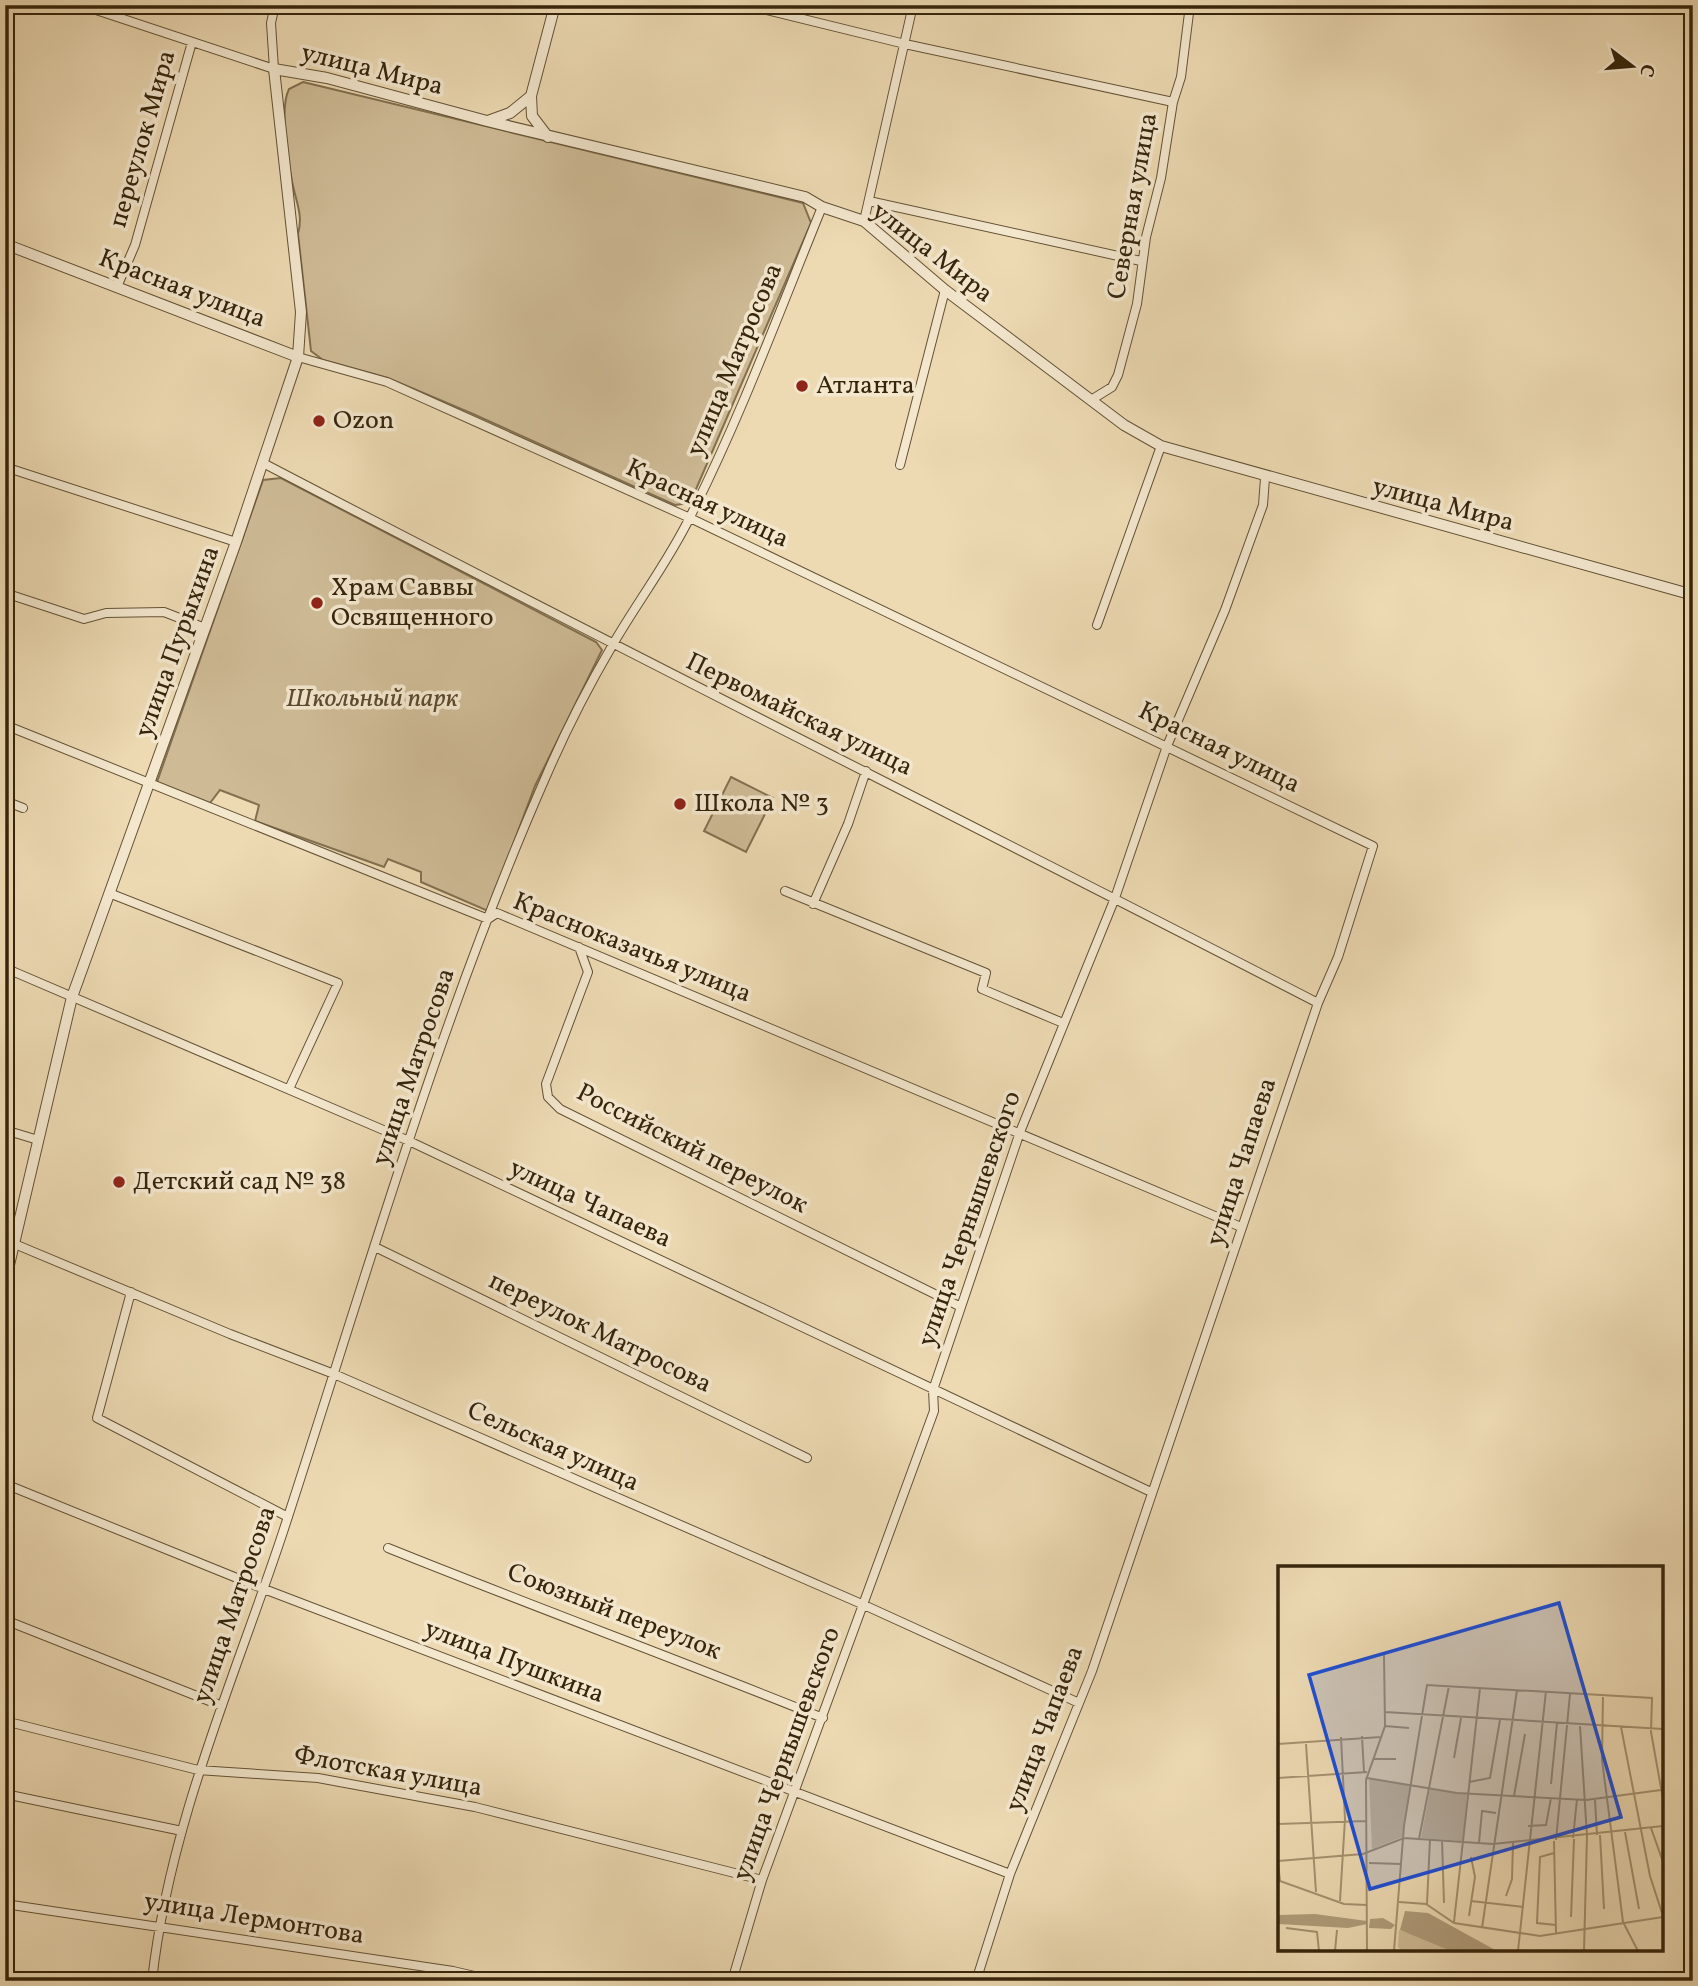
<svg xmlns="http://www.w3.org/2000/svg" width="1698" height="1986" font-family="Vollkorn,serif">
<rect width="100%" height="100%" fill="#eddab3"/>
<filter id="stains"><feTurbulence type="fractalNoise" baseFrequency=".00286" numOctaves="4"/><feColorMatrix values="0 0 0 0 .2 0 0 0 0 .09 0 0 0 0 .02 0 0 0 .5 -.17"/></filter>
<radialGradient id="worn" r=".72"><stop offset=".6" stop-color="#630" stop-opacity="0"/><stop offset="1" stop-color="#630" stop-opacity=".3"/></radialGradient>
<path fill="#cebb96" stroke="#827050" stroke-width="2" d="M303,82L803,203L811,223L690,503L675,505L473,414L388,378L323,360L311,351L298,234C303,216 297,204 293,186C288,163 279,109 289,89Z
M281,478L596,642L602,650L535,786L488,911L421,882V872L388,859L384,867L255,821L259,805L220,790L210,803L157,782L263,480Z
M731,777L773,798L746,852L704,831Z"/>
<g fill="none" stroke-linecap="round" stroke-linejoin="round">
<defs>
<path id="minor" d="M81,5L274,69L271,23L275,5
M746,5L905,44L1173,102
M869,201L1141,261
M864,221L913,5
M117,287L135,245L192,42
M298,357L387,382L690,518L1373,846L1338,957L1318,1003L1092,1671L1010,1874L976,1981
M1091,400L1112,387L1118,375L1137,304L1146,237L1161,178L1173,102L1181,77L1190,5
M263,463C613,646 967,822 1318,1003
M900,465L945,290
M5,467L236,542
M5,593L84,619L106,613L164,612L205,628
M1097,625L1161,446
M5,725L488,919L497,913L1241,1227
M5,801L23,808
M785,891L986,973L982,989L1063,1023
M109,893L338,983L289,1089
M813,904L848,824L866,771
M579,947L588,972L546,1084L548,1097L560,1109L961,1307
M5,968L409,1141L1151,1492
M5,1130L38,1140
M5,1240L230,1334L334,1374L864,1605L1079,1703
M375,1247L807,1458
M131,1292L97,1418L288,1517
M5,1484L264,1589L1010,1874
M388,1548C532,1606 679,1660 823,1718
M5,1620L222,1706
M5,1721L198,1770L318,1778L475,1807L762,1880
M5,1794L182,1831
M5,1904L453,1971L496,1981
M152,1981C169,1825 234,1680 283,1532C366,1278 439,1019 547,774C566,730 588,687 612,646C637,602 669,561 691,515C741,416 780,310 822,207
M732,1981L762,1880L934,1411L933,1390L1020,1132L1115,898L1167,746L1225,610L1263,505L1265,478"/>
<path id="tertiary" d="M531,96L532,116L548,137
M488,121L510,113L531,96L555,5
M5,244L298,357
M5,1282L72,997L236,542L298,357L301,312L274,69L327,78L487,121L805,197L822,207L864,221L945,290L1124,425L1161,446L1686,593"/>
</defs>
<use href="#minor" stroke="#645235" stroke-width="10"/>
<use href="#tertiary" stroke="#645235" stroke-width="12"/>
<use href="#minor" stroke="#f3e7ce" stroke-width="8"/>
<use href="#tertiary" stroke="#f3e7ce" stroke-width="10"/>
</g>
<g fill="#8f2418" stroke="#f3e7ce" stroke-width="2.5">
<circle cx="802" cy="386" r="7"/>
<circle cx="319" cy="421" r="7"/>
<circle cx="317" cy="603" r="7"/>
<circle cx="680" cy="804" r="7"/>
<circle cx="119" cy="1182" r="7"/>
</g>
<g text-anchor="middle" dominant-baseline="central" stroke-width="7" stroke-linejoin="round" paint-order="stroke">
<g font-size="26" fill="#36250b" stroke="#f3e7ce">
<text transform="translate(372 70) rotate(14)">улица Мира</text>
<text transform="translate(143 139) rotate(-74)">переулок Мира</text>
<text transform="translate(1133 206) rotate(-80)">Северная улица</text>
<text transform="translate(932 253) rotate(38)">улица Мира</text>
<text transform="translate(182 289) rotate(21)">Красная улица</text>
<text transform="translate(735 360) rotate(-67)">улица Матросова</text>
<text transform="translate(707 504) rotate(25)">Красная улица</text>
<text transform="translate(1443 505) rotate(15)">улица Мира</text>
<text transform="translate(178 642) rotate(-70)">улица Пурыхина</text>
<text transform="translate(799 715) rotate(26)">Первомайская улица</text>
<text transform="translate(1219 748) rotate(26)">Красная улица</text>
<text transform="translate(632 948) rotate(22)">Красноказачья улица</text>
<text transform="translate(414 1067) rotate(-71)">улица Матросова</text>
<text transform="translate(692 1149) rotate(27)">Российский переулок</text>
<text transform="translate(1242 1162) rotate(-72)">улица Чапаева</text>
<text transform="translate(590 1204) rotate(25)">улица Чапаева</text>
<text transform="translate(970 1219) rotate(-71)">улица Чернышевского</text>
<text transform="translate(600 1333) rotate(26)">переулок Матросова</text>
<text transform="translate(553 1447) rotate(24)">Сельская улица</text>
<text transform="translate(235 1605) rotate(-71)">улица Матросова</text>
<text transform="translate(614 1612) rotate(21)">Союзный переулок</text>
<text transform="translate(514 1662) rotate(21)">улица Пушкина</text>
<text transform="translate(1045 1729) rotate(-69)">улица Чапаева</text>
<text transform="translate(787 1754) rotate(-70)">улица Чернышевского</text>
<text transform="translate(388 1772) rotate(10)">Флотская улица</text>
<text transform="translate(254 1919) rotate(9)">улица Лермонтова</text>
</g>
<g font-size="26" fill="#36250b" stroke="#f3e7ce" text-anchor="start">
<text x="816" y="386">Атланта</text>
<text x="333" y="421">Ozon</text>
<text x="331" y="588">Храм Саввы<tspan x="331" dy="30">Освященного</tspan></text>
<text x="694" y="804">Школа № 3</text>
<text x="133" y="1182">Детский сад № 38</text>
</g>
<g font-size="26" font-style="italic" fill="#5c4a2e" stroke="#f3e7ce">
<text x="372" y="699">Школьный парк</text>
</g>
</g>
<g transform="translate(1278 1566)">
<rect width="385" height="385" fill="#eddab3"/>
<path d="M91,213L132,219L124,271L94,283ZM152,223L189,228L185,275L143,272ZM121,364L153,375L172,385H124L120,381Z" fill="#cebb96"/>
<path d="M127,345L150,347L219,385H173L122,364ZM37,348L89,355V358L70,362L0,358V349ZM105,352L117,359L113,363L91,362L92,353Z" fill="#af9c7a"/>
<path fill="none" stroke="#a49270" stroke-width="2" d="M325,129L324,194L345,356L360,385M107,146L385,163M107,160L131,162M302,160L309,270L306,385M343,161L372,310L385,350M84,170L86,206M0,178L103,171M28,178L38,326M176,192L183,152M96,193H118M0,212L89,206M89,212L179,227L308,234L383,224M191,216L212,212L222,154M273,218L279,157M236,230L247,168M317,234L319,269M0,258L89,255M250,260L268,259L273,232M373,262L385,296M347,266L361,343M322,269L326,343M295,272L299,233M141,273L171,120M164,274L166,337M278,274L292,128M276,275L278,367M201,277L204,245L218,247M276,287L262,291L259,357L278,359M0,295L85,288L126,272L215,278L385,260M0,296L2,315L66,338L89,339M91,297L123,298M228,330L234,313L235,277M62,335L67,253L63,171M193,335L246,341M121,336L148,338L176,357L262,370L385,351M149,338L152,273M191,350L197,311L193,291M293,351L296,273M176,356L202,122M8,362L39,366L41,385M204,362L239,124M0,384L31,385M57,385L59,364M89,385L88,214L107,160L106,89M116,385L126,260L149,119L374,132L373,166L385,233M240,385L268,125"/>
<path fill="#1d4ed8" fill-opacity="0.15" stroke="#1d4ed8" stroke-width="3.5" d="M281,37L343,251L92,323L31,109Z"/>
<rect width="385" height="385" fill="none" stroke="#36250b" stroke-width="3.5"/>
</g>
<rect width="1698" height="1986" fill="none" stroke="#eddab3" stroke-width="28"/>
<rect x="7" y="7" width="1684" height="1972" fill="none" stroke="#36250b" stroke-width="3.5"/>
<rect x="14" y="14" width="1670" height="1958" fill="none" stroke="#36250b" stroke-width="2"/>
<g transform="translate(1632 66) rotate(106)" stroke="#f3e7ce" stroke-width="5" paint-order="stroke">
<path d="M0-5L12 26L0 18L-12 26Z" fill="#36250b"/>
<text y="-10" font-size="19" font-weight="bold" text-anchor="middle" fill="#36250b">С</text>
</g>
<rect width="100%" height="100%" filter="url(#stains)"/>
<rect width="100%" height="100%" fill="url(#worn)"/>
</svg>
